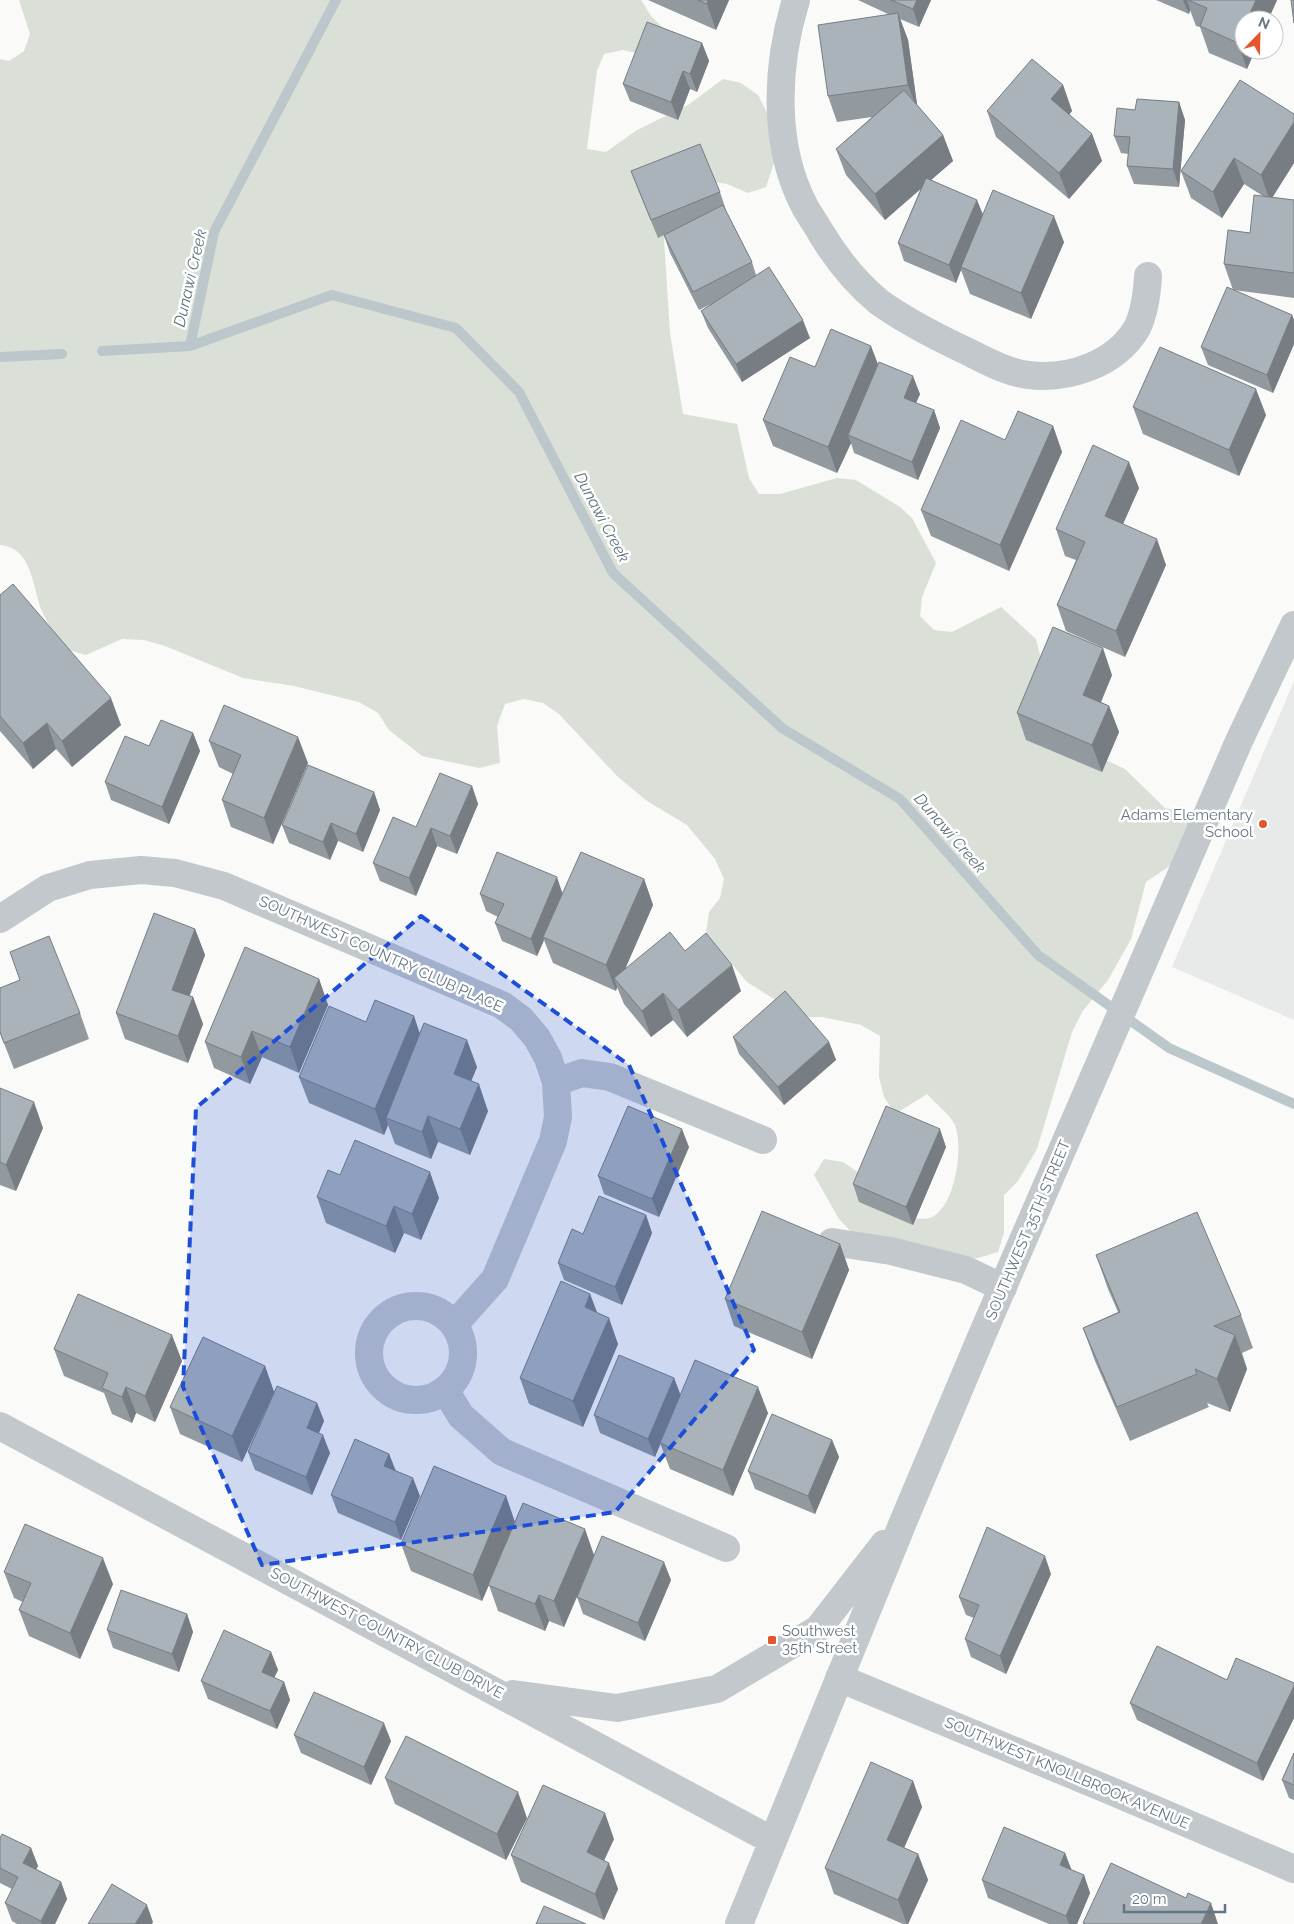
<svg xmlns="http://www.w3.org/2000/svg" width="1294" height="1924" font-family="Raleway,sans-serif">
<rect width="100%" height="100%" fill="#fafaf8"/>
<path fill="#e8e9e9" d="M1294,681V1020L1172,967Z"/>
<path fill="#dadfd7" d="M19,0H641L651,16L664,29L646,55L623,50L604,54L597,71L587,149L606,152L637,130L688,105L723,79L741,83L758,95L777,132L778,150L766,187L748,193L727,184L708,181L678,206L664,240L670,333L683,414L737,424L749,478L759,494H780L837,478L856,480L900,507L912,518L936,563L922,597L920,616L934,630L952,632L1001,607L1036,639L1045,675L1052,750L1108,761L1125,769L1165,808L1183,813L1196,825L1177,861L1146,882L1131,939L1108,980L1082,1012L1072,1032L1037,1149L1018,1181L1004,1195V1233L998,1252L978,1258L959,1259L855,1236L839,1219L814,1175L824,1159L843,1162L862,1175L895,1217C903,1217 923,1220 930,1218C955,1209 965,1145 954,1123C948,1113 935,1103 927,1094L895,1114L884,1097L879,1077L880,1036L861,1025L822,1017H802L747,982L706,933L709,912L720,898L724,879L715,859L687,825L647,801L617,776L559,714L543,703L524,699L505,704L497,726L500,763L479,768L422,756L389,730L378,713L359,702L294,686L243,678L165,646L144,640L122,639L86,655C79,653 69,651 64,646C58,640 46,621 43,613C32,590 34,548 0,545V59L9,61L24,51L30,34Z"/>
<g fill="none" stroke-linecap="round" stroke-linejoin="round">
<path stroke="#bbc7cb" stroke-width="10" d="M336,0L214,232L190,346L332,295L456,328L519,392L613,573L782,728L900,799L1038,955L1169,1048L1294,1104
M102,351L190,346
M0,357L62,354"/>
<path stroke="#c3c8cc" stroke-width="28" d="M796,0C776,65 772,145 805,207C810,216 816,224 821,233C836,258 856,283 879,302C904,320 931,334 958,347C980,357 1004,372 1028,375C1069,380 1116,364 1137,328C1145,312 1147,293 1148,276
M0,919L48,888L90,875L141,870L175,873L224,886L502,1005L521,1019L537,1038L548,1058L556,1082L558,1117L553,1141L495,1279L454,1325
M556,1082L582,1073L610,1077L763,1140
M832,1242L891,1251L966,1270L1003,1288
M369 1353a47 47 0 1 1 94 0a47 47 0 1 1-94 0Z
M445,1390L461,1416L502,1452L726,1548
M0,1426L773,1841
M839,1678L1116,1793L1294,1869
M513,1694L617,1708L717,1689L818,1629L884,1544
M739,1924L906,1515L982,1335L1239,741L1294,625"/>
</g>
<path fill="#929a9f" d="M648,0H729L716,30Z
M858,0H931L919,27L900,19L908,40L917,105L943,135L953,161L931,180L983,215L1064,242L1031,319L970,294L961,270L956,283L904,261L898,243L921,188L885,220L846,175L836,149L872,117L837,122L828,96L890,15Z
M1156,0H1277L1247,69L1209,53L1200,27L1196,26L1190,10L1189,14Z
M702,43L709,61L697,92L690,89L678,120L630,101L623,84Z
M1063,85L1072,111L1069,115L1092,134L1102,161L1069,199L996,137L987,111Z
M1179,102L1185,120L1179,187L1134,184L1127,166L1129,154L1121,153L1114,136L1135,110Z
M1294,114V163L1272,198L1294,200V298L1233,290L1224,264L1250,233L1263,196L1244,184L1222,218L1191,198L1181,171Z
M631,171L720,192L726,210V211L752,262L756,275L810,338L742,382L708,328L701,311L711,304L699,310L670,253L664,235L658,238L638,189Z
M1292,315L1294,320V344L1273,393L1208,365L1201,347Z
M878,365L920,394L916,403L934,410L940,428L918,480L854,453L851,443L837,473L773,446L763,420L815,367Z
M1133,407L1266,415L1239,476L1143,434Z
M1053,426L1062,452L1009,571L931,536L921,510L1005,440Z
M1139,488L1123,524L1166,565L1125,657L1066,631L1057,605L1076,560L1065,556L1056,529Z
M0,595L121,725L72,767L56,749L33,769L0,731Z
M1112,675L1101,702L1109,706L1119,732L1102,772L1026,740L1017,713Z
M193,733L200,751L169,824L111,800L105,782L149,746Z
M209,741L308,763L273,844L231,827L222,800L233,774L219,767Z
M472,786L478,804L457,854L437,846L416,896L380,881L373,863L416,827Z
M374,792L380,810L363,852L338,841L330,860L289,843L282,825Z
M644,879L653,905L625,969L685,951L741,991L687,1037L673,1020L651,1037L624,1004L617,987L616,991L553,963L544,940L537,956L502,941L495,923L498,917L486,911L480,894L563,893Z
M195,929L205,955L189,996L193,997L203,1024L188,1063L125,1039L116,1013Z
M10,952L80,1013L89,1039L14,1069L0,1033V988L20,980Z
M319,979L328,1005L299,1073L262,1057L250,1084L214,1068L205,1042Z
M366,1022L420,1033L477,1067L471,1081L488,1111L470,1155L438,1142L431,1159L395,1144L388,1125L384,1135L309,1103L299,1077Z
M733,1037L829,1042L836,1060L784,1105L739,1054Z
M0,1088L43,1128L16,1191L0,1185Z
M689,1147L659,1217L604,1194L598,1176Z
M946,1147L913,1225L859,1202L853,1184Z
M340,1175L439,1198L421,1240L404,1233L395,1253L326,1223L317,1197Z
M646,1215L652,1233L622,1305L564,1280L558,1263L583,1234Z
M840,1244L849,1270L812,1359L734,1326L725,1299Z
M1096,1255L1241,1315L1253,1348L1242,1353L1247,1369L1230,1412L1207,1403L1209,1407L1130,1441L1095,1361L1083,1328L1118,1312L1108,1289Z
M590,1294L597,1313L618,1344L583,1427L529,1404L520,1378Z
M54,1349L182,1361L155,1422L136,1413L132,1423L112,1414L104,1393L64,1376Z
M265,1366L274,1392L317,1403L324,1421L319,1433L330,1453L312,1495L255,1470L248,1452L273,1395L242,1462L180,1434L170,1407Z
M674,1378L680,1395L768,1413L733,1496L670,1469L660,1443L655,1457L600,1433L594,1415Z
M832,1440L839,1457L815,1514L755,1489L748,1471Z
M389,1454L396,1471L420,1496L401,1540L338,1513L331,1495Z
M506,1496L515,1522L594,1555L671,1580L645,1641L583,1614L577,1597L564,1627L549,1621L545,1631L498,1611L489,1585L482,1601L411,1571L401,1544Z
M4,1572L113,1584L80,1659L29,1636L19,1610L23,1602L14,1598Z
M1051,1574L1006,1674L971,1657L965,1639L974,1618L966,1615L959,1597Z
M187,1614L193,1632L179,1672L113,1648L107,1630Z
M271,1652L278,1670L274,1678L284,1682L290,1700L277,1729L208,1699L201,1681Z
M1227,1680L1294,1686V1718L1263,1781L1137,1720L1130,1703Z
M294,1735L391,1741L371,1785L301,1753Z
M1294,1753V1800L1289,1798L1282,1780Z
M385,1778L527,1818L506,1860L395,1804Z
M913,1781L922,1807L904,1848L918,1854L928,1880L908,1924H903L834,1894L825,1868Z
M0,1838L31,1848L38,1866L36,1869L61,1882L67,1899L55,1924H17L12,1921L5,1903L12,1889L0,1883Z
M614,1839L604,1860L618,1889L604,1920L521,1882L511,1855Z
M1065,1853L1071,1870L1084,1875L1090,1893L1077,1924H1049L988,1898L982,1880Z"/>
<path fill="#777d82" d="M708,0H729L716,30L707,4Z
M917,0H931L919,27L913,9Z
M1183,0H1187L1190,10L1189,14Z
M1256,0H1277L1268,20H1247Z
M898,13L908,40L918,111L908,85Z
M1244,27V50H1255L1247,69L1238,43Z
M702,43L709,61L697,92L690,74Z
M683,71L690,89L678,120L671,102Z
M1063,85L1072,111L1060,125L1051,99Z
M1179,102L1185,120L1179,187L1173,169Z
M1294,122V163L1270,201L1261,175Z
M1092,134L1102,161L1069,199L1059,173Z
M943,135L953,161L885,220L875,194Z
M1234,158L1244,184L1222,218L1213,192Z
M977,200L984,217L961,267V270L956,283L949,265Z
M1054,216L1064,242L1031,319L1021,293Z
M1292,315L1294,320V344L1273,393L1267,375Z
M803,320L810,338L742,382L736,364Z
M871,346L881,372L848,435L851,443L837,473L828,447Z
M913,376L920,394L910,416L904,398Z
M1256,389L1266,415L1239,476L1229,450Z
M934,410L940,428L918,480L912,462Z
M1053,426L1062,452L1009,571L1000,545Z
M1129,462L1139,488L1115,542L1105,516Z
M1157,539L1166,565L1125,657L1116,631Z
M1103,648L1112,675L1093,721L1083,695Z
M111,698L121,725L72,767L62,741Z
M1109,706L1119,732L1102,772L1092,745Z
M47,723L56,749L33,769L23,743Z
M193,733L200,751L169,824L162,807Z
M298,737L308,763L273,844L264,818Z
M472,786L478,804L457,854L450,836Z
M374,792L380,810L363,852L356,834Z
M331,823L338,841L330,860L323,842Z
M431,828L437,846L416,896L409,878Z
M557,877L563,895L543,937L544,940L537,956L531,939Z
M644,879L653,905L619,983L614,978L617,987L616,991L606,965Z
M195,929L205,955L182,1016L172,990Z
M732,965L741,991L687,1037L678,1010Z
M319,979L328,1005L299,1073L290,1047Z
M663,993L673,1020L651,1037L642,1011Z
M193,997L203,1024L188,1063L178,1036Z
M414,1016L423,1043L386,1118L388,1125L384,1135L375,1109Z
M252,1031L262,1057L250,1084L241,1057Z
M467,1040L477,1067L463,1101L454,1074Z
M829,1042L836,1060L784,1105L778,1087Z
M479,1084L488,1111L470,1155L460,1129Z
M34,1102L43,1128L16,1191L6,1165Z
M428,1116L438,1142L431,1159L422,1132Z
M682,1129L689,1147L659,1217L652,1199Z
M940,1129L946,1147L913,1225L906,1207Z
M430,1172L439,1198L421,1240L412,1214Z
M394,1206L404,1233L395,1253L386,1226Z
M646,1215L652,1233L622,1305L615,1287Z
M840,1244L849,1270L812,1359L802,1332Z
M590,1294L600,1320L585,1307Z
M609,1318L618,1344L583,1427L573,1401Z
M172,1335L182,1361L155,1422L145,1396Z
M1235,1335L1247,1369L1230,1412L1217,1379Z
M265,1366L274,1392L242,1462L232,1436Z
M674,1378L681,1396L655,1457L648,1439Z
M126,1387L136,1413L132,1423L122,1397Z
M758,1387L768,1413L733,1496L723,1470Z
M317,1403L324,1421L313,1446L307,1428Z
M323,1435L330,1453L312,1495L306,1477Z
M832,1440L839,1457L815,1514L808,1496Z
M389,1454L396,1472L384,1466Z
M413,1478L420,1496L401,1540L395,1522Z
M506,1496L515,1523L482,1601L473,1575Z
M585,1529L594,1555L564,1627L554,1601Z
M1045,1556L1051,1574L1006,1674L1000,1656Z
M103,1558L113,1584L80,1659L70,1633Z
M664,1562L671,1580L645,1641L638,1623Z
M539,1595L549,1621L545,1631L535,1604Z
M187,1614L193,1632L179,1672L172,1654Z
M271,1652L278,1670L268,1690L262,1672Z
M284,1682L290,1700L277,1729L270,1711Z
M1294,1686V1718L1263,1781L1257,1763Z
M384,1723L391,1741L371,1785L364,1767Z
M913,1781L922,1807L896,1866L887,1840Z
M518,1792L527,1818L506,1860L497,1834Z
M605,1813L614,1839L596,1878L587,1852Z
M31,1848L38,1866L30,1881L23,1863Z
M1065,1853L1072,1871L1060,1865Z
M918,1854L928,1880L908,1924H907L898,1900Z
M609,1863L618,1889L604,1920L595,1894Z
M1084,1875L1090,1893L1077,1924H1069L1066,1916Z
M61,1882L67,1899L55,1924H42L41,1921Z
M1211,1903L1218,1924H1201Z
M147,1905L153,1922L152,1924H135Z"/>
<path fill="#aab3b9" stroke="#777d82" d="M698,0H708L707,4Z
M891,0H917L913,9Z
M1188,0H1256L1247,20H1244V27L1238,43L1200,26L1207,8Z
M1291,0H1294V23Z
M898,13L908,85L828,96L818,25Z
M647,22L702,43L690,74L683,71L671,102L623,84Z
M1032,59L1063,85L1051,99L1092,134L1059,173L987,111Z
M1240,80L1294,114V122L1261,175L1234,158L1213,192L1181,171Z
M904,90L943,135L875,194L836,149Z
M1137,99L1179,102L1173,169L1127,166L1130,137L1114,136L1117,108L1135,110Z
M700,144L720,192L651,220L631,171Z
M926,178L977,200L949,265L898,243Z
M993,190L1054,216L1021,293L961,267Z
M1254,195L1294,200V273L1224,264L1228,230L1250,233Z
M723,205L752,262L693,292L664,235Z
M769,267L803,320L736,364L701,311Z
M1227,287L1292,315L1267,375L1201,347Z
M831,329L871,346L828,447L763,420L790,357L815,367Z
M1160,347L1256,389L1229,450L1133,407Z
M879,362L913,376L904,398L934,410L912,462L848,435Z
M1018,411L1053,426L1000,545L921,510L961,420L1005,440Z
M1093,445L1129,462L1105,516L1157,539L1116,631L1057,605L1085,542L1056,529Z
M13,584L111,698L62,741L47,723L23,743L0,716V595Z
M1053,627L1103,648L1083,695L1109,706L1092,745L1017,713Z
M224,705L298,737L264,818L222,800L241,755L209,741Z
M161,720L193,733L162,807L105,782L125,736L149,746Z
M308,765L374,792L356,834L331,823L323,842L282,825Z
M440,773L472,786L450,836L431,828L409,878L373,863L393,817L416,827Z
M497,852L557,877L531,939L495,923L504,904L480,894Z
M581,852L644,879L606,965L543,937Z
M154,913L195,929L172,990L193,997L178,1036L116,1013Z
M670,932L685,951L706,933L732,965L678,1010L663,993L642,1011L614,978Z
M49,936L80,1013L4,1043L0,1032V988L20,980L10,952Z
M245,947L319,979L290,1047L252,1031L241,1057L205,1042Z
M785,991L829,1042L778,1087L733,1037Z
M375,1000L414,1016L375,1109L299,1077L329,1006L366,1022Z
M424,1023L467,1040L454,1074L479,1084L460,1129L428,1116L422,1132L386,1118Z
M0,1088L34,1102L6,1165L0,1162Z
M628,1106L682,1129L652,1199L598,1176Z
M886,1106L940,1129L906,1207L853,1184Z
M355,1140L430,1172L412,1214L394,1206L386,1226L317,1197L328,1170L340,1175Z
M599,1196L646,1215L615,1287L558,1263L572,1229L583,1234Z
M762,1211L840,1244L802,1332L725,1299Z
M1197,1212L1241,1315L1214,1326L1235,1335L1217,1379L1195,1369L1197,1374L1117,1407L1083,1328L1120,1312L1096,1255Z
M561,1281L590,1294L585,1307L609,1318L573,1401L520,1378Z
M78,1294L172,1335L145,1396L126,1387L122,1397L102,1388L108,1373L54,1349Z
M203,1337L265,1366L232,1436L170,1407Z
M619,1355L674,1378L648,1439L594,1415Z
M695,1360L758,1387L723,1470L660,1443Z
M277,1386L317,1403L307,1428L323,1435L306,1477L248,1452Z
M772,1414L832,1440L808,1496L748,1471Z
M355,1439L389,1454L384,1466L413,1478L395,1522L331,1495Z
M434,1466L506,1496L473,1575L401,1544Z
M523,1503L585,1529L554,1601L539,1595L535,1604L488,1585Z
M25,1524L103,1558L70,1633L19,1610L31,1583L4,1572Z
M987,1527L1045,1556L1000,1656L965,1639L979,1605L959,1597Z
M602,1536L664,1562L638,1623L577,1597Z
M121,1590L187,1614L172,1654L107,1630Z
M224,1630L271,1652L262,1672L284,1682L270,1711L201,1681Z
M1157,1646L1227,1680L1236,1658L1294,1683V1686L1257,1763L1130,1703Z
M314,1692L384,1723L364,1767L294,1735Z
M406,1736L518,1792L497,1834L385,1778Z
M1294,1753V1785L1282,1780Z
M871,1762L913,1781L887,1840L918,1854L898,1900L825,1868Z
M543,1785L605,1813L587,1852L609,1863L595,1894L511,1855Z
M1004,1827L1065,1853L1060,1865L1084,1875L1066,1916L982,1880Z
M2,1834L31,1848L23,1863L61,1882L41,1921L5,1903L18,1877L0,1868V1838Z
M1111,1863L1186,1898L1188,1893L1211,1903L1201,1924H1086L1083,1923Z
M112,1884L147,1905L135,1924H88Z
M544,1906L586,1924H536Z"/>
<path fill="#1d4ed8" fill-opacity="0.2" stroke="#1d4ed8" stroke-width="4" stroke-dasharray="10 6" stroke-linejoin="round" d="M421,916L629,1065L754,1350L615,1512L262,1565L183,1387L196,1108Z"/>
<g fill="#e4572e" stroke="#fff" stroke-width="2">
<circle cx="1263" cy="824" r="5"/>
<rect x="767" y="1635" width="10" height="10" rx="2.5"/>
</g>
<g text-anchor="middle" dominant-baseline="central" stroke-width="5" stroke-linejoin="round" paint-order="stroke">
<g font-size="15" fill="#657683" stroke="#fff" text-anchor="end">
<text x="1253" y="815">Adams Elementary<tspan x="1253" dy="17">School</tspan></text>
<text x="782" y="1631" text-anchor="start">Southwest<tspan x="782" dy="17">35th Street</tspan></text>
</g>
<g font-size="15" fill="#657683" stroke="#fff">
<text transform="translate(381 954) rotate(24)">SOUTHWEST COUNTRY CLUB PLACE</text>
<text transform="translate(1028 1230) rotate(-67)">SOUTHWEST 35TH STREET</text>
<text transform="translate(387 1633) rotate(28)">SOUTHWEST COUNTRY CLUB DRIVE</text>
<text transform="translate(1067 1773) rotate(23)">SOUTHWEST KNOLLBROOK AVENUE</text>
</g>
<g font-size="16" font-style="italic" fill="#60757c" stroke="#fff">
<text transform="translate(190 278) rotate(-77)">Dunawi Creek</text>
<text transform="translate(602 517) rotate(62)">Dunawi Creek</text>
<text transform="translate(950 833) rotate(49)">Dunawi Creek</text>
</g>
</g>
<g transform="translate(1259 35) rotate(23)"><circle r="24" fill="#ffffff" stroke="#c1c8cd"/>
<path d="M0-4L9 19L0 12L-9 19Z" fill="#e4572e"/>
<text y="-8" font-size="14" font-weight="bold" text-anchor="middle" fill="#657683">N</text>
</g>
<path d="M1124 1904v8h101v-8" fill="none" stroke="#657683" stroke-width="2.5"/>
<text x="1132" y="1904" font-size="15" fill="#657683" stroke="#ffffff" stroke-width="4" paint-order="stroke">20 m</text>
</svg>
